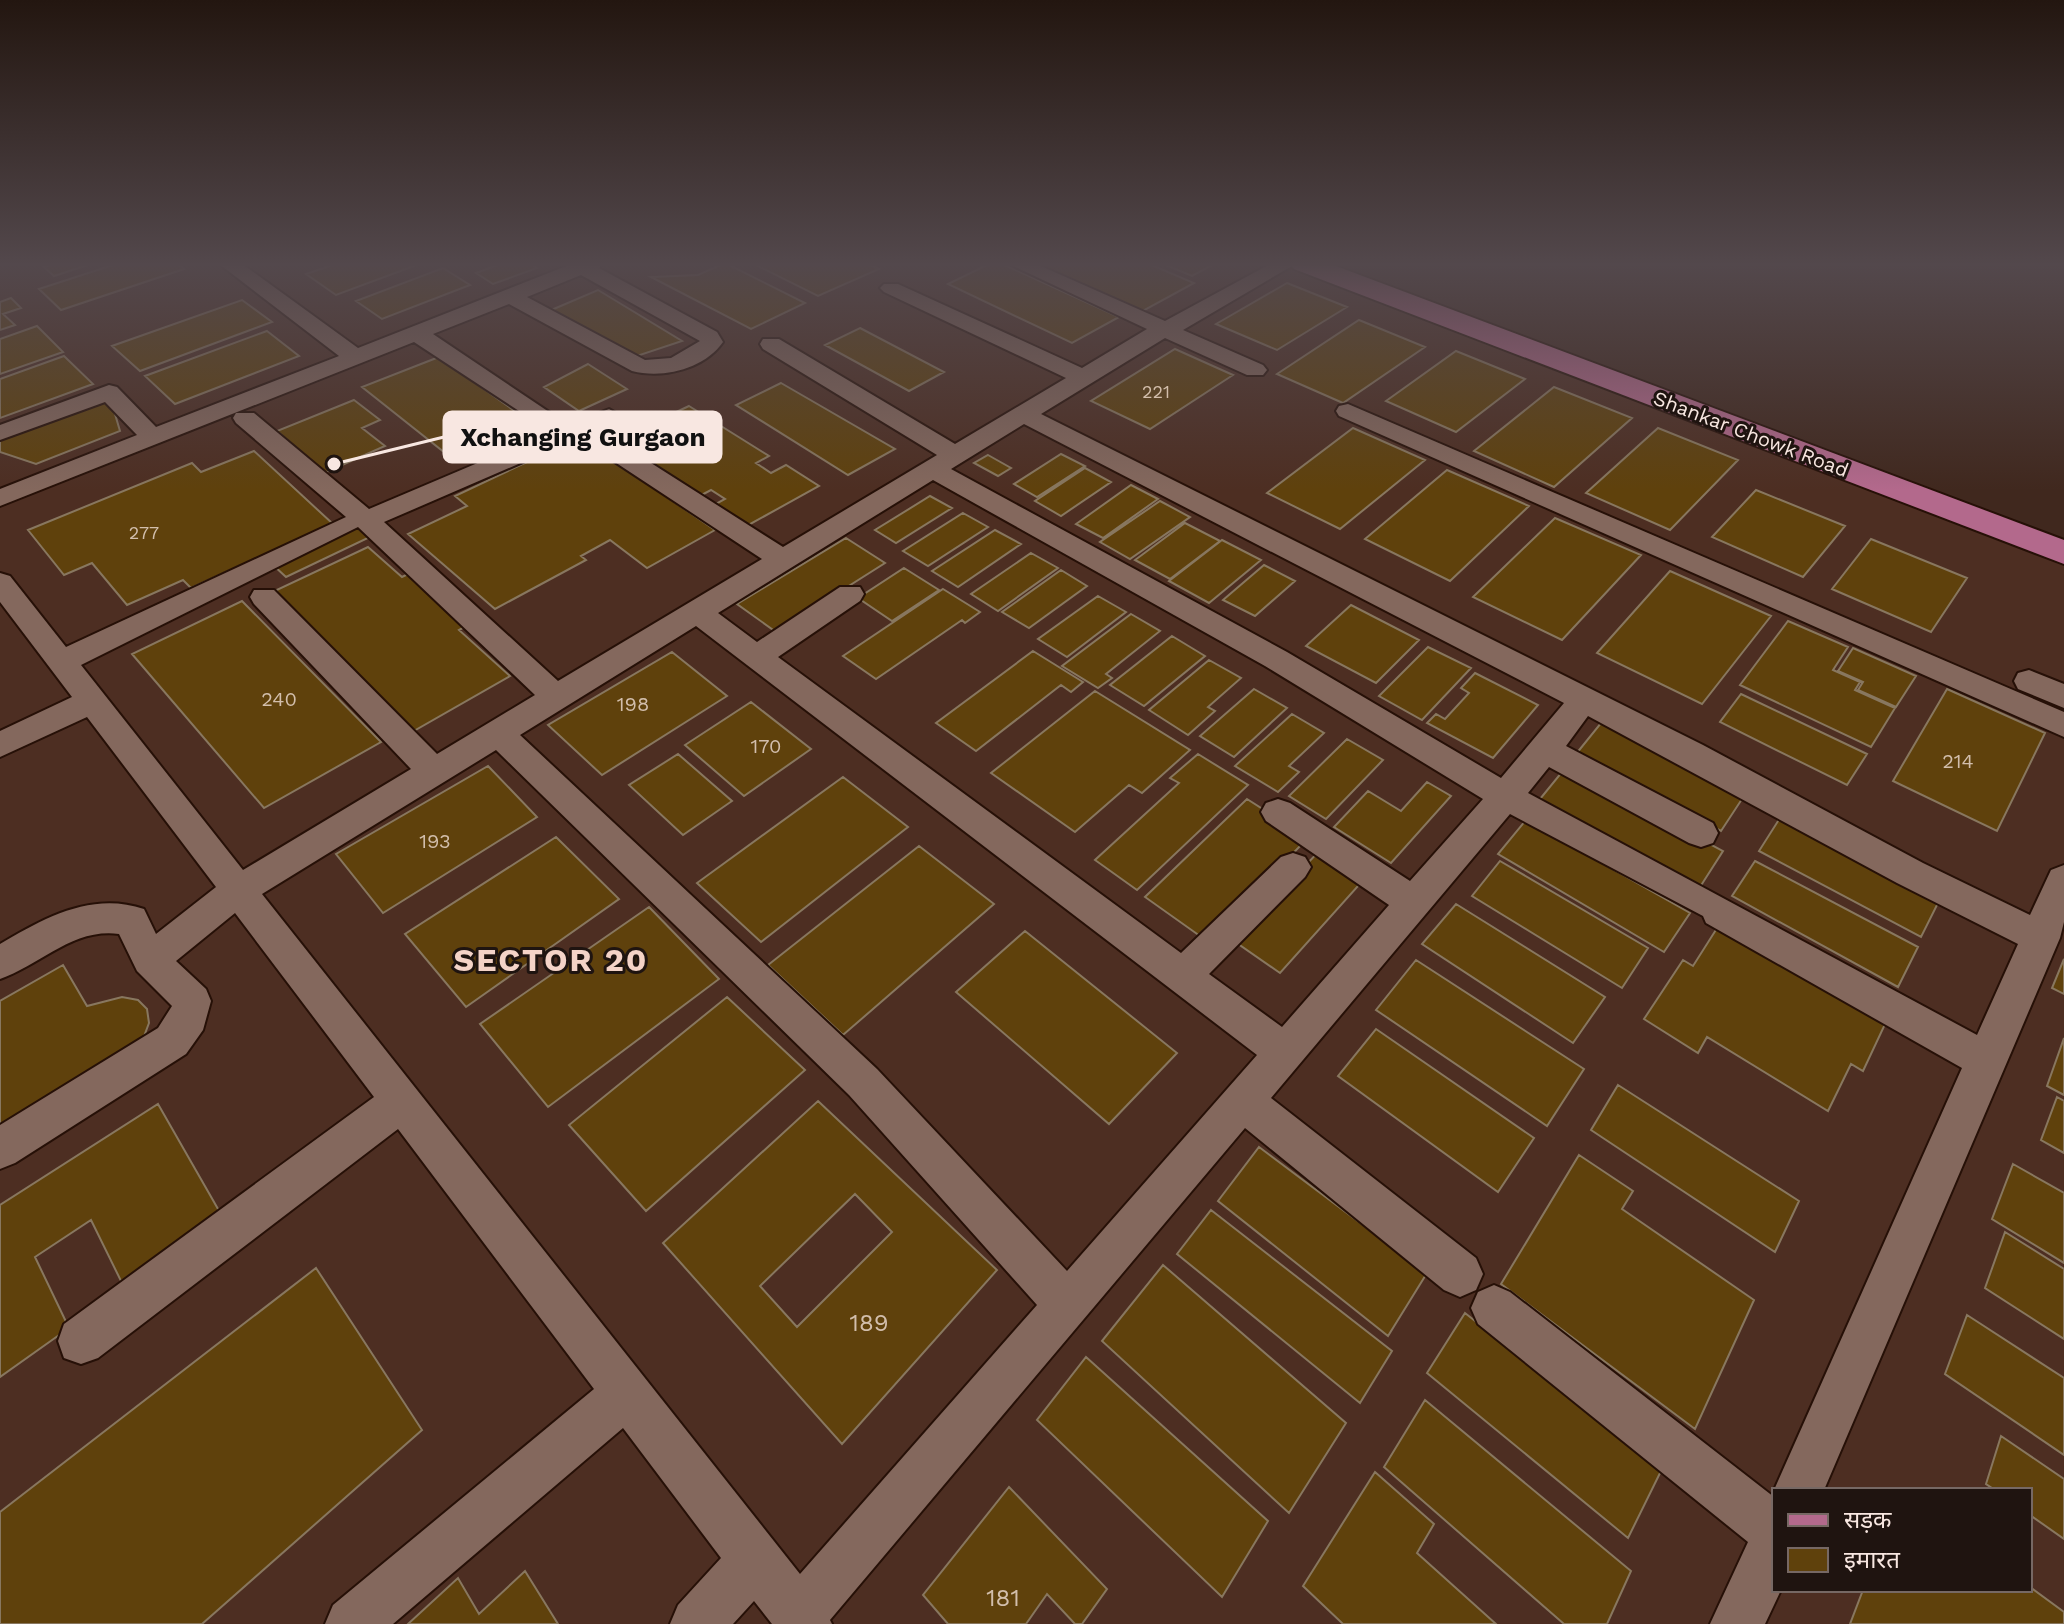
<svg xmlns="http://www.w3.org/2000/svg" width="2064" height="1624" font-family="'Work Sans','Noto Sans Devanagari',sans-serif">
<rect width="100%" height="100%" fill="#40281e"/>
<path fill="#4d2e22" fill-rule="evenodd" d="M0,263H1300L2064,554V1624H0ZM1774,1490H2030V1590H1774Z"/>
<path fill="#5f410c" stroke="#88775f" stroke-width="2" fill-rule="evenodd" d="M58,263H94L54,276L44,267Z
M119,263H177L184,269L61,310L39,289Z
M338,263H422L336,295L306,274Z
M503,263H530L537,268L493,284L476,273Z
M725,263L805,303L751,329L651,277L698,275Z
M752,263H866L879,269L818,296Z
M991,263H1000L1119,317L1072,343L948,284Z
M1030,263H1147L1194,283L1141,312Z
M1161,263H1216L1192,276Z
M443,268L470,285L382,319L356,301Z
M1287,283L1347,307L1277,350L1216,324Z
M598,290L682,341L631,358L549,311Z
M11,298L21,308L3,314L15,325L0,330V302Z
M242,300L272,322L140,371L112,346Z
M1359,320L1425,347L1343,403L1277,374Z
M37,326L63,352L0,374V339Z
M860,328L944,372L909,391L825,345Z
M267,331L299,356L175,404L145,376Z
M1175,349L1233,375L1150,429L1091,401Z
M1456,351L1525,379L1456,432L1386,401Z
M64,356L93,384L0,418V379Z
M439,357L533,424L454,460L362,387Z
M588,364L627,389L579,411L544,387Z
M781,383L895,449L848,475L736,405Z
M1554,387L1632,418L1554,487L1474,451Z
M106,399L112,404L120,431L36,464L0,452V439Z
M354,400L380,420L362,428L385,446L324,473L277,431Z
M689,406L769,456L756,463L771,473L786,465L819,486L743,528L712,506L725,499L711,490L696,498L615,441Z
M1353,428L1425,460L1340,529L1267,493Z
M1658,428L1738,460L1670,530L1586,493Z
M580,437L715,530L647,568L610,540L581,556L586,560L495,609L408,534L467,506L455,496Z
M254,451L333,524L191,588L183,580L127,605L92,563L64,575L28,530L192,463L201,472Z
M1061,454L1085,466L1037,497L1014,484Z
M988,455L1011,468L998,476L974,463Z
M1085,468L1111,482L1061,516L1035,501Z
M1447,470L1529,506L1450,581L1365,539Z
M1131,485L1158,499L1103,538L1076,524Z
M1756,490L1845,526L1803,577L1712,537Z
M930,496L952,508L896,543L875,530Z
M1160,501L1190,517L1130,559L1100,542Z
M963,513L988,527L928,566L903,551Z
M1555,518L1641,555L1562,640L1473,597Z
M1185,523L1220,541L1170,579L1135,560Z
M358,524L372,536L286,577L272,564Z
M995,530L1021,544L958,587L932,571Z
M846,538L885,563L776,632L737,604Z
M1871,539L1967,578L1931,632L1832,589Z
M1222,540L1261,560L1209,603L1169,581Z
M368,547L402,577L414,571L472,623L459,630L510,676L405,736L266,595Z
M1031,553L1058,568L998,611L971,594Z
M1264,565L1295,581L1255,616L1223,600Z
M904,568L939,590L892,621L858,598Z
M1061,570L1087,586L1029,628L1002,612Z
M1670,571L1771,616L1702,704L1597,653Z
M943,589L980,612L965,623L962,620L876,679L843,656Z
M1098,596L1126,612L1067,657L1038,639Z
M242,601L381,742L264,808L132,654Z
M1351,605L1419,640L1376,683L1306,646Z
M1131,614L1160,631L1106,674L1112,678L1098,688L1062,666Z
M1788,621L1848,647L1833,670L1860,682L1855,690L1895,708L1871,747L1740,685Z
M1172,636L1205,656L1144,706L1110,685Z
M1428,647L1471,668L1422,720L1379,696Z
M1853,648L1916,676L1896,707L1858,690L1863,682L1838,671Z
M1033,651L1083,682L1071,692L1061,685L976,751L936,723Z
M672,652L727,696L602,775L548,725Z
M1209,660L1241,678L1208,707L1215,711L1188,735L1149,710Z
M1475,673L1538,705L1493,758L1427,723L1436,714L1445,719L1469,693L1461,688Z
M1254,689L1287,708L1234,757L1200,736Z
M1947,689L2045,733L1997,831L1893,781Z
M1095,691L1190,750L1142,793L1129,785L1075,832L991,773Z
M1741,694L1867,754L1847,785L1720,722Z
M751,702L811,749L744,796L685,745Z
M1292,714L1324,733L1289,766L1299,772L1278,792L1235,766Z
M1601,723L1744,796L1721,831L1576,754Z
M1347,739L1383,760L1326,819L1289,796Z
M678,754L732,801L683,835L629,785Z
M1198,754L1248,785L1137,890L1095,860L1179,783L1170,778Z
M488,766L537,817L383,913L336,854Z
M1566,767L1723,851L1700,887L1540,799Z
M843,777L908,827L761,942L697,883Z
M1427,782L1451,796L1391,863L1334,827L1368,791L1401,811Z
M1247,799L1308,838L1207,941L1145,897Z
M1780,818L1940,899L1921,937L1759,851Z
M1526,820L1690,913L1664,952L1498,854Z
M556,837L619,899L466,1007L405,934Z
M919,846L994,904L843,1035L768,965Z
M1322,848L1367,876L1280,973L1234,941Z
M1500,861L1648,948L1622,988L1472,896Z
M1755,861L1918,947L1898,987L1732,896Z
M1456,904L1605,997L1573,1043L1422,944Z
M649,907L719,979L548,1107L480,1024Z
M1719,925L1887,1020L1863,1071L1851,1064L1828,1111L1707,1037L1698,1053L1644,1019L1683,960L1693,966Z
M1025,931L1177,1053L1109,1124L956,992Z
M2064,959V994L2052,988Z
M1416,960L1584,1069L1547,1126L1376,1010Z
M63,965L87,1006L122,997L138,1000L147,1009L149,1023L143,1039L0,1136V1001Z
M727,997L805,1070L646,1211L569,1125Z
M1376,1029L1534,1138L1498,1192L1338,1076Z
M2064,1038V1095L2047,1086Z
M1618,1085L1799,1201L1775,1252L1591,1130Z
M2057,1097L2064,1101V1153L2041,1140Z
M818,1101L997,1270L842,1444L663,1243ZM855,1194L892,1232L797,1327L760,1286Z
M158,1104L222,1216L123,1285L91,1220L35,1257L69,1328L0,1377V1205Z
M1259,1147L1427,1273L1388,1336L1218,1201Z
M1579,1155L1633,1191L1622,1209L1754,1300L1695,1429L1501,1284Z
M2013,1164L2064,1193V1263L1992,1219Z
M1211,1210L1392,1351L1360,1403L1177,1254Z
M2005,1232L2064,1269V1339L1985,1288Z
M1163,1265L1346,1423L1289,1513L1102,1341Z
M316,1268L422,1430L202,1624H0V1512Z
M1465,1313L1662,1469L1628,1538L1427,1373Z
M1967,1315L2064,1378V1455L1945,1374Z
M1086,1357L1268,1521L1222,1597L1037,1420Z
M1425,1400L1631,1571L1607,1624H1564L1384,1467Z
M2001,1436L2064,1479V1539L2030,1515V1490H1995L1986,1484Z
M1375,1472L1434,1524L1417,1553L1496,1624H1343L1303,1586Z
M1009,1487L1107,1589L1082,1624H1075L1047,1594L1026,1624H948L923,1595Z
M525,1571L558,1624H408L458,1578L479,1614Z
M2030,1587L2064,1612V1624H1850L1863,1590Z"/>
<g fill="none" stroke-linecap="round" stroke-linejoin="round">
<defs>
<path id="minor" d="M218,263H241L358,348L574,263H603L599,268L717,332L723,342C704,369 663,379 632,371L509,304L433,334L561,420L563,427L609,409L621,416L618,421L384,522L558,681L762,559L589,445L586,440L589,435H607L783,547L937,455L763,349L760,344L763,339H779L955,444L1066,378L884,292L880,288L884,284H898L1082,368L1147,329L1007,263H1034L1165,321L1272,263H1297L1183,330L1263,365L1267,370L1263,375H1247L1165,338L1041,414L1703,745L1923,863L2030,915L2051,870L2064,865V922L2060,938L1824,1490H1774L1962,1068L1706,923L1703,916L1510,814L1271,1098L1476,1258L1483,1274L1476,1290L1460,1297L1444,1290L1245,1128L830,1620L832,1624H772L754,1601L733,1624H670L678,1605L721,1558L623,1428L393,1624H325L333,1605L594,1389L398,1129L98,1358L81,1364L64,1358L58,1341L64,1324L374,1097L235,913L176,961L206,989L211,1001L203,1030L186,1054L15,1163L0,1169V1125L158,1028L172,1006L137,971L119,934C72,928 41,965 0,979V944C44,918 92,891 144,909L156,934L216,887L87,717L0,757V731L72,697L0,602V573L10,576L66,647L346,517L236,423L233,418L236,413H254L369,509L551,432L414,342L0,506V489L137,435L105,402L0,440V425L109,385L117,387L156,427L339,356ZM581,275L700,341L671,358L645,360L527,297ZM1024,424L1564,703L1501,778L1287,652L951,469ZM933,480L1265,666L1483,799L1410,881L1290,803L1278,799L1266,803L1261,812L1266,821L1389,905L1282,1027L1209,974L1305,877L1311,867L1305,857L1293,853L1281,857L1181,953L778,657L860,601L864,594L860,587H840L757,642L718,613ZM358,527L535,695L437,754L274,590H254L250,597L254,604L411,769L243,870L81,665ZM696,626L1257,1055L1067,1271L877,1069L520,735ZM1588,716L1897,883L2018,944L1977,1035L1528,793L1549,767L1689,843L1701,847L1713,843L1718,833L1713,823L1566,746ZM496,750L849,1095L1037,1305L800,1574L262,894Z
M1348,404L2064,712V737L1339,416L1336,411L1339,406Z
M2029,670L2064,684V708L2018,689L2014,681L2018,673Z
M1494,1285L1510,1292L1774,1497V1590H1781L1765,1624H1710L1748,1542L1478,1324L1471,1308L1478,1292Z"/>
<path id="major" d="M1290,263H1328L2064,540V564L1294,269Z"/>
</defs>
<use href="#minor" stroke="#261007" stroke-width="4"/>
<use href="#major" stroke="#261007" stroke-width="4"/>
<use href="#minor" fill="#84685d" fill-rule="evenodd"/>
<use href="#major" fill="#b3698c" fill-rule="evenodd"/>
</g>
<linearGradient id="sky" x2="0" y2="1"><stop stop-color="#231610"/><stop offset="0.54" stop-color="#53484c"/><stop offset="1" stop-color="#53484c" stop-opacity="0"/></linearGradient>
<rect width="2064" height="490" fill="url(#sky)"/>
<g text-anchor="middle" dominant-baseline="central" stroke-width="6" stroke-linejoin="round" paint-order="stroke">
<g font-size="18" fill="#d2beac">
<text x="1156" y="391">221</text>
<text x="144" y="532">277</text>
</g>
<g font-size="20" fill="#f8e7e1" stroke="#1f1410">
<text transform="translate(1751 434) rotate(21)">Shankar Chowk Road</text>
</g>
<g font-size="20" fill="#d2beac">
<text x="279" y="699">240</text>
<text x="633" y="704">198</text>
<text x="766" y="746">170</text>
<text x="1958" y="761">214</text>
<text x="435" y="841">193</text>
</g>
<g font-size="24" fill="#d2beac">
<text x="869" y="1323">189</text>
<text x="1003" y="1598">181</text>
</g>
<g font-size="32" font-weight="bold" letter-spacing="2" fill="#f4d3c7" stroke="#1f1410">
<text x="551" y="960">SECTOR 20</text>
</g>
</g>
<path fill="none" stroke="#f8e7e1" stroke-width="3" d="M334 464L444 437"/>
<circle fill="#f8e7e1" stroke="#1f1410" stroke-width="3" cx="334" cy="464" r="8"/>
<rect fill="#f8e7e1" stroke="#f8e7e1" stroke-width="3" x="444" y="412" width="277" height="50" rx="8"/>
<g font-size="26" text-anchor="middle" font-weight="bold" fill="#111">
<text x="583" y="446">Xchanging Gurgaon</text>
</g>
<rect x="1772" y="1488" width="260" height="104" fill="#1f1410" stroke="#766864" stroke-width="2"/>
<rect x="1788" y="1514" width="40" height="12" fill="#b3698c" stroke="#766864" stroke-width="2"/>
<text x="1844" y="1528" font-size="24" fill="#f8e7e1">सड़क</text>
<rect x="1788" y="1548" width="40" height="24" fill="#5f410c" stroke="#766864" stroke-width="2"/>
<text x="1844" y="1568" font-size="24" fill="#f8e7e1">इमारत</text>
</svg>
